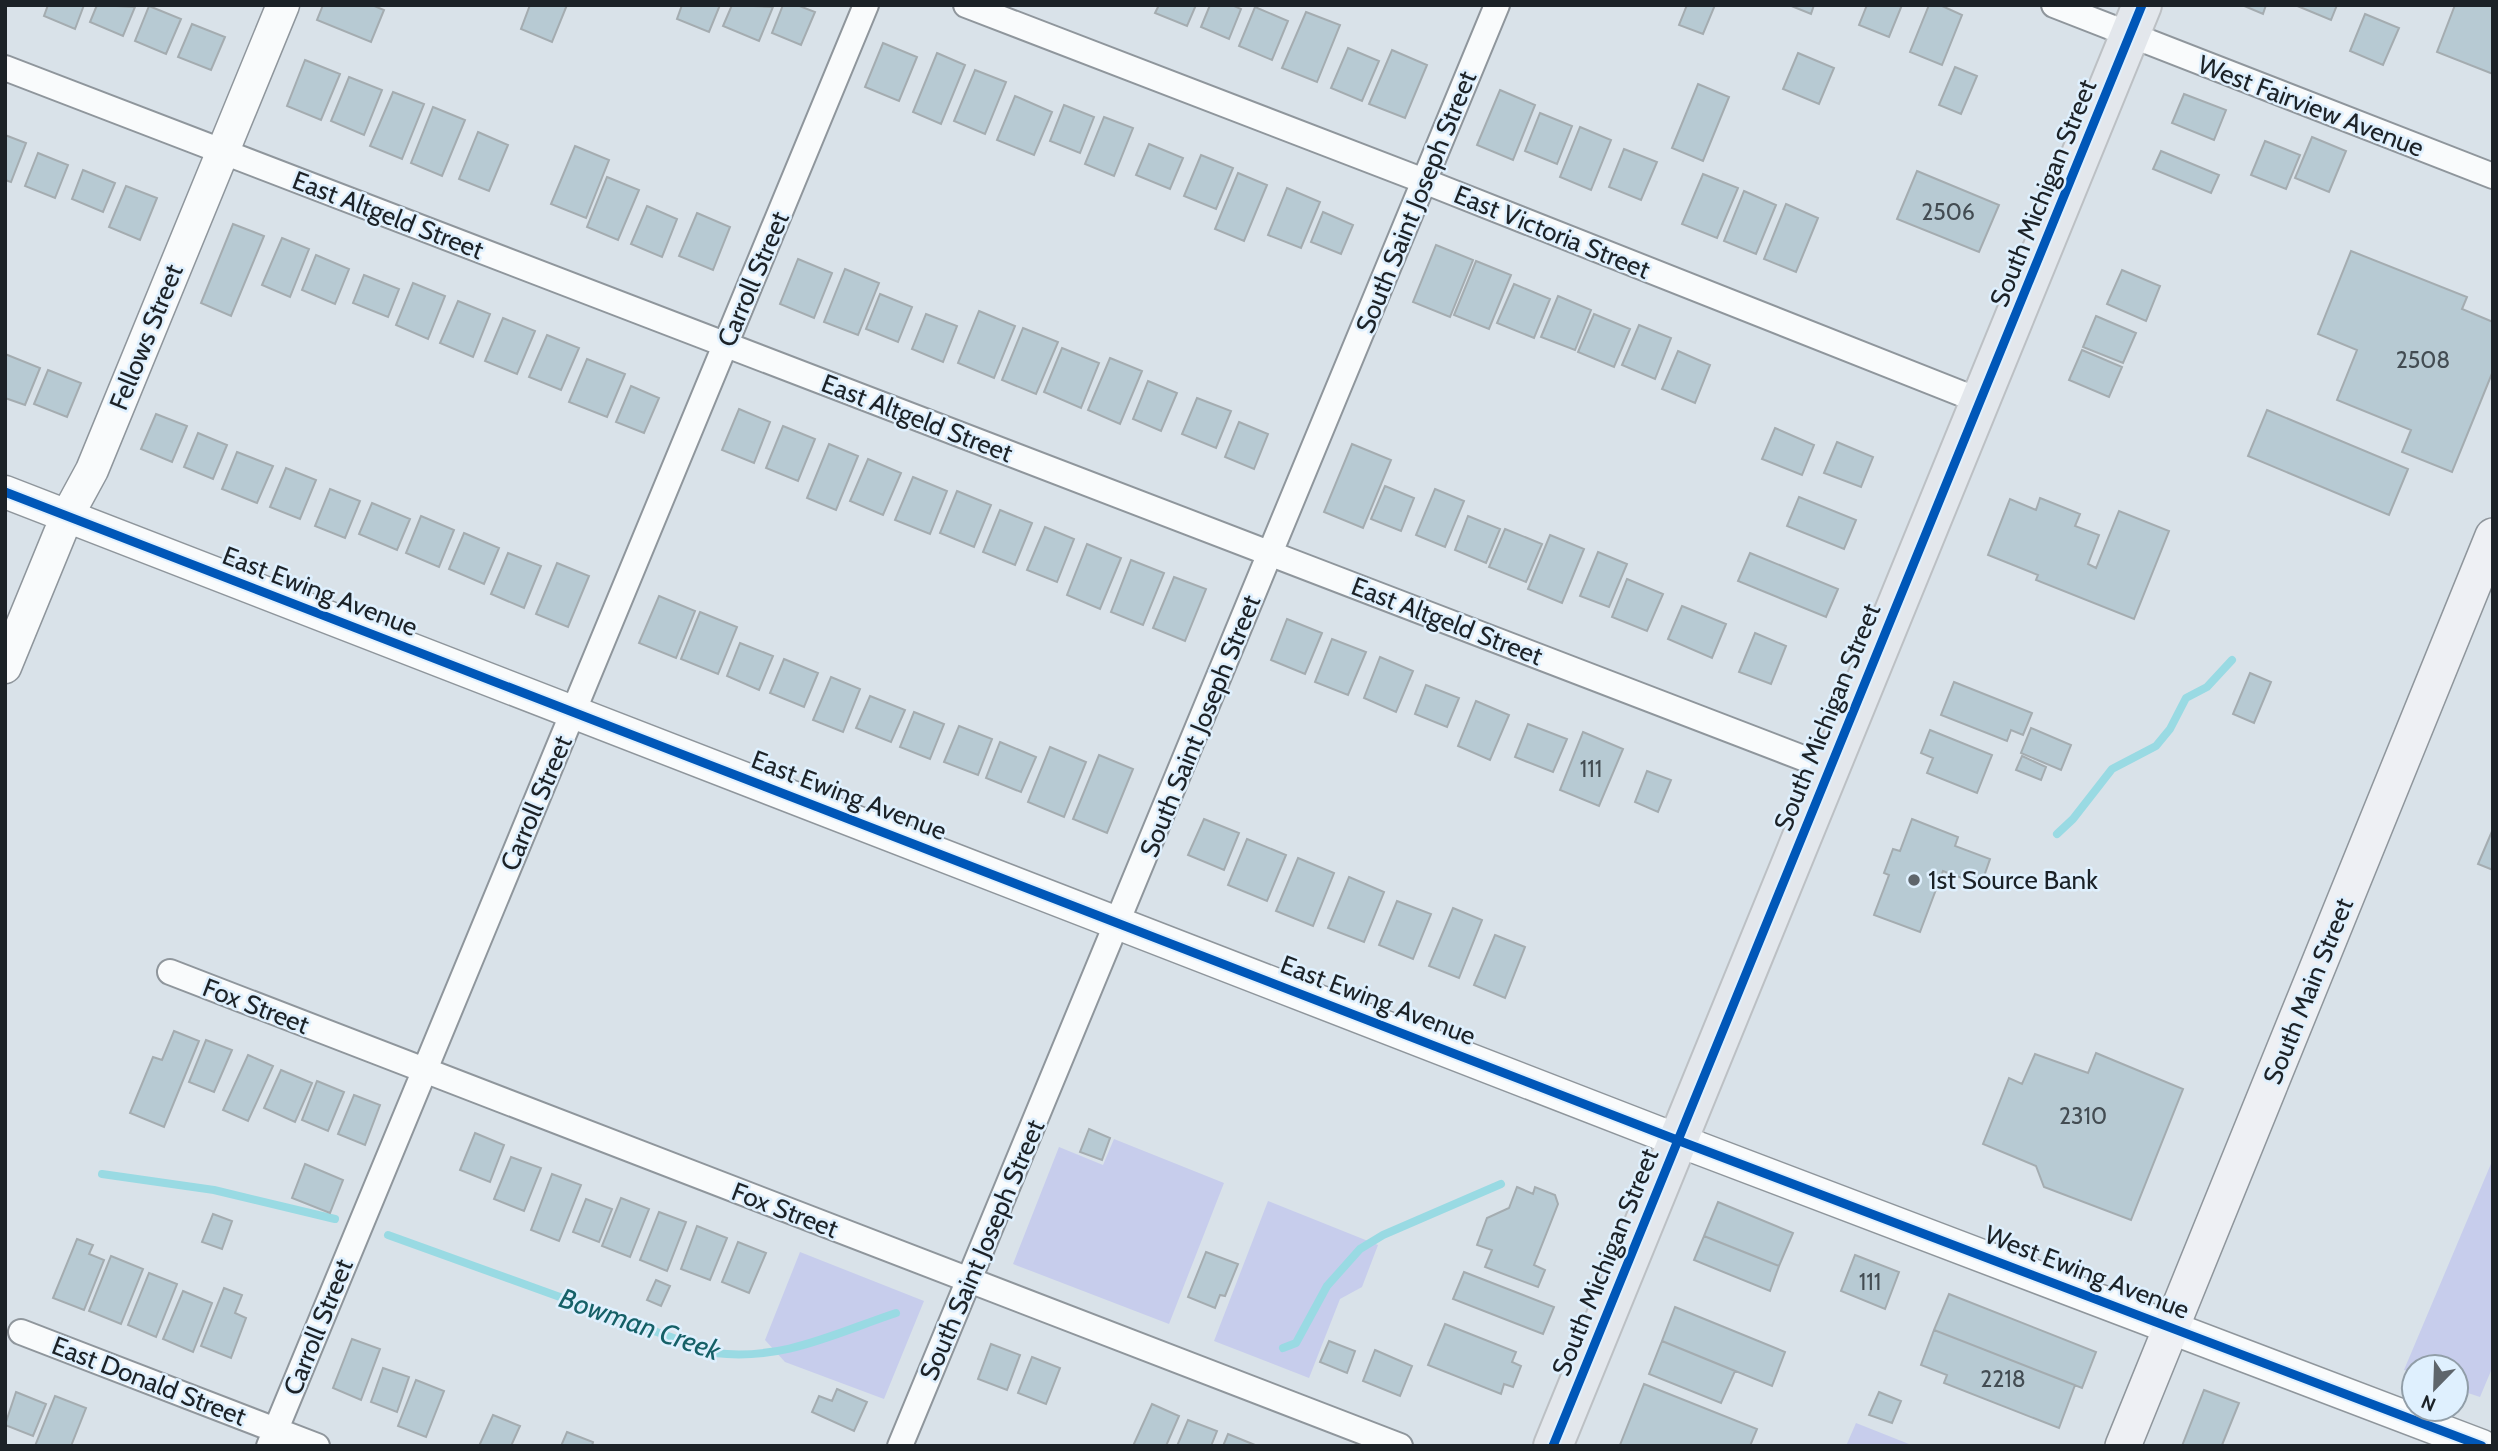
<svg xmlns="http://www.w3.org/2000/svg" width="2498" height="1451" font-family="Cabin,sans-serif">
<rect width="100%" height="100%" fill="#d9e2e9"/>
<path fill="#c7cdec" d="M1114,1139L1224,1183L1169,1324L1013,1264L1059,1147L1103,1165Z
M2493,1159V1366L2480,1397L2456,1389V1367H2414V1373L2404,1370Z
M1268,1201L1378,1245L1362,1287L1340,1299L1309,1378L1214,1341Z
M800,1252L924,1301L884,1399L785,1362L765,1340Z
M1856,1423L1914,1446H1846Z"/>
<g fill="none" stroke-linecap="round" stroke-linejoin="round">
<path stroke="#99dae3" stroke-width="8" d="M2057,834L2073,819L2112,769L2156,746L2170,729L2186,698L2207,687L2232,660
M102,1174L214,1190L335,1219
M388,1235L715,1353C783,1361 833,1334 896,1313
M1283,1348L1296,1343L1327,1286L1360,1249L1383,1235L1501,1184"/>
</g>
<path fill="#b7cad3" stroke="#a4acb0" stroke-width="2" d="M48,5H84L75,29L44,16Z
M97,5L135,7L123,36L90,22Z
M323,5H372L384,10L371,42L317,20Z
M530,5H567L552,42L521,29Z
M682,5H720L709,32L677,19Z
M732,5L773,7L759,41L723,26Z
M783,5H797L815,12L801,45L772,33Z
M1159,5H1196L1187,26L1155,13Z
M1210,5H1232L1241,9L1229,39L1201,27Z
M1687,5H1715L1703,34L1679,25Z
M1789,5H1814L1811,14Z
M1867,5H1902L1889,37L1859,25Z
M1929,5H1940L1962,15L1942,65L1910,52Z
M2242,5H2266L2263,14Z
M2295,5H2337L2331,20Z
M2455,5H2493V74L2437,52Z
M149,6L181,19L166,54L135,41Z
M1255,7L1288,21L1272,60L1239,46Z
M1306,12L1340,25L1317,82L1282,68Z
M2365,14L2399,28L2383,65L2350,51Z
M192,24L225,37L211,70L178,57Z
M883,43L917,57L899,101L865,87Z
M1348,48L1379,61L1362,101L1331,88Z
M1392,50L1427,65L1405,118L1369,104Z
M937,53L965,65L941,124L913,112Z
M1798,53L1834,68L1819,104L1783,89Z
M305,60L340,74L321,120L287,106Z
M1955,67L1977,76L1961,114L1939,105Z
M975,70L1006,82L985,134L954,121Z
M349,77L382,90L364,135L331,121Z
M1698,84L1729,97L1703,161L1672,148Z
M1500,90L1535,105L1513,160L1477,145Z
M393,92L424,104L402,159L370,146Z
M2184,94L2226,110L2214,140L2172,123Z
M1015,96L1052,112L1034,155L997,140Z
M1064,105L1094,117L1080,153L1050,141Z
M433,107L465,120L442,176L411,163Z
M1540,113L1572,126L1557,164L1525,151Z
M1104,117L1133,128L1114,176L1085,164Z
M1580,127L1611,140L1591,190L1560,177Z
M478,132L508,145L489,191L459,179Z
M5,135L26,143L11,182L5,180Z
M2312,137L2346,151L2329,192L2295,178Z
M2265,141L2300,155L2286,189L2251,175Z
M1149,144L1183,158L1170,189L1136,175Z
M575,146L609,160L586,218L551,204Z
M1624,149L1657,162L1641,200L1609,187Z
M2161,151L2219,175L2211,193L2153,169Z
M38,153L68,165L55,198L25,186Z
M1201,155L1233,168L1216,209L1184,196Z
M83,170L115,183L103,212L72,199Z
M1917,171L1999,205L1979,252L1897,219Z
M1238,173L1267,185L1244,241L1215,229Z
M1703,174L1738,188L1717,238L1682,224Z
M607,177L639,190L618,240L587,227Z
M126,186L157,198L140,240L109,227Z
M1287,188L1320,202L1301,248L1268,235Z
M1744,191L1776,205L1756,254L1724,241Z
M1786,204L1818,218L1796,272L1764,259Z
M647,206L677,219L662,257L631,244Z
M1323,212L1353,225L1341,254L1311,242Z
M697,213L730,227L713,270L679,256Z
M233,224L264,236L231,316L201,303Z
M282,238L309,249L290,297L262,285Z
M1436,245L1473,260L1450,317L1413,302Z
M2351,251L2467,297L2462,309L2493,322V371L2452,472L2402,452L2411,430L2337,400L2357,350L2318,334Z
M316,255L349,269L335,304L302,290Z
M798,259L832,273L814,318L780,304Z
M1476,261L1511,275L1489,329L1454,315Z
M845,269L879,283L858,335L824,322Z
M2122,270L2160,286L2146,321L2107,304Z
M364,275L399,289L388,317L353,303Z
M413,283L445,296L428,339L396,325Z
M1514,284L1550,299L1534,338L1497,323Z
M880,294L912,307L898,342L866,329Z
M1558,296L1591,310L1575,350L1541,337Z
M458,301L490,314L473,357L440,343Z
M979,311L1015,326L994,378L958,363Z
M926,314L957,326L943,362L912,349Z
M1594,314L1630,329L1614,367L1578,352Z
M2096,316L2136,333L2123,363L2083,347Z
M503,318L535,331L517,374L485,361Z
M1639,325L1671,338L1655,379L1622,365Z
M1023,328L1058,342L1036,394L1002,380Z
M547,335L579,348L561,390L529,377Z
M1062,348L1099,363L1081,408L1044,392Z
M2082,350L2122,367L2109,397L2069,380Z
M1678,351L1710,365L1695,403L1662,389Z
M5,354L40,368L25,405L5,398Z
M1110,358L1142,371L1120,424L1088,410Z
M587,359L625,374L607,417L569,402Z
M48,370L81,383L67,417L34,404Z
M1148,381L1177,393L1161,431L1133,419Z
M631,386L659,398L644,433L616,422Z
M1197,398L1231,411L1216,448L1182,434Z
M739,409L770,422L754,463L722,450Z
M2267,410L2408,469L2389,515L2248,456Z
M156,414L187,426L172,462L141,449Z
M1239,422L1268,434L1254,469L1225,457Z
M783,426L815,439L798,481L766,468Z
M1775,428L1814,445L1802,475L1762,459Z
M198,433L227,445L213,479L184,467Z
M1837,442L1873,457L1861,487L1824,473Z
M829,444L858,456L836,510L807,498Z
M1352,444L1391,460L1363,528L1324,512Z
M237,452L273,466L257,503L222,489Z
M868,459L901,473L883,515L850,501Z
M286,468L316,480L300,519L270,507Z
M913,477L947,491L930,534L895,520Z
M1385,486L1414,498L1401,531L1371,519Z
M330,489L360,501L345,538L315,526Z
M1435,489L1464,501L1445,547L1416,535Z
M957,491L991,505L974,547L940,533Z
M1799,497L1856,520L1844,549L1787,526Z
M2040,498L2080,514L2075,526L2099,535L2088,564L2096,568L2119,511L2169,531L2134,619L2036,580L2038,575L1988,555L2010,499L2036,510Z
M372,503L410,519L397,550L359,534Z
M1000,510L1032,523L1015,565L983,552Z
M421,516L454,530L439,567L406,553Z
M1468,516L1500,529L1486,563L1455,550Z
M1045,527L1074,539L1057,582L1027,570Z
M1505,529L1542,544L1526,582L1489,567Z
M464,533L499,548L484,584L449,569Z
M1550,535L1584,549L1562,603L1528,589Z
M1087,544L1121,558L1100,609L1067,595Z
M1598,552L1627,564L1609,607L1580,596Z
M508,553L541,566L524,608L491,594Z
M1750,553L1838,589L1826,617L1738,581Z
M1131,560L1164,573L1143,625L1111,612Z
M557,563L589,576L568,627L536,614Z
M1174,577L1206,589L1185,641L1153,628Z
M1627,579L1663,594L1647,631L1612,617Z
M659,596L695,611L676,658L639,643Z
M1682,606L1726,624L1712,658L1668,639Z
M700,612L737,627L718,674L681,659Z
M1287,619L1322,633L1305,674L1271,660Z
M1755,633L1786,646L1771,684L1739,672Z
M1332,639L1366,652L1348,695L1315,682Z
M740,643L773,656L759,690L727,676Z
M1380,657L1413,671L1396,712L1364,698Z
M784,659L818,673L804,707L770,693Z
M2250,673L2271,682L2254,723L2233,714Z
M831,677L860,689L843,732L813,720Z
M1954,682L2032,713L2023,735L2011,730L2007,741L1941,715Z
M1426,685L1459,698L1447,727L1415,714Z
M870,696L905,710L891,742L856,728Z
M1476,701L1509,715L1490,760L1458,746Z
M914,712L944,724L930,759L900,747Z
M1528,724L1567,739L1553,772L1515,757Z
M959,726L992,739L978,775L944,762Z
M2031,728L2071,745L2061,770L2021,753Z
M1930,730L1992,755L1977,793L1927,773L1933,758L1921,753Z
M1583,732L1623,749L1599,806L1560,790Z
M1000,742L1036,757L1021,792L986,778Z
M1050,747L1086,762L1064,817L1028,802Z
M1099,755L1133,769L1107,833L1073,819Z
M2022,756L2046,767L2041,780L2016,770Z
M1647,771L1671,780L1658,812L1635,802Z
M1204,819L1239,833L1224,870L1188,855Z
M1912,819L1958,837L1955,846L1990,859L1981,885L1943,871L1920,932L1874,915L1889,875L1884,873L1893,849L1900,851Z
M2493,829V870L2478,864Z
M1247,839L1286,855L1267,901L1228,885Z
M1298,858L1334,873L1313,926L1276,911Z
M1349,877L1384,892L1364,942L1328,928Z
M1397,901L1431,914L1413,959L1379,945Z
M1453,908L1482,920L1459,978L1429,966Z
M1495,935L1525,947L1505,998L1474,985Z
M174,1031L199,1041L164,1127L130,1113L153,1057L162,1060Z
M206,1040L232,1050L214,1092L189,1082Z
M2096,1053L2183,1089L2131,1220L2044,1187L2036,1166L1983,1144L2009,1078L2022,1084L2035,1054L2088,1073Z
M248,1055L273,1066L248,1121L223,1110Z
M281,1070L312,1083L295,1122L264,1108Z
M317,1081L344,1092L328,1131L302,1120Z
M354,1095L380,1105L365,1145L338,1134Z
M1089,1129L1110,1138L1102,1160L1080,1152Z
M475,1133L504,1145L490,1182L460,1170Z
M511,1157L541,1168L524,1211L494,1199Z
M305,1164L343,1180L330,1213L292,1198Z
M552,1174L581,1185L559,1241L531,1230Z
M1517,1187L1533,1194L1535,1187L1555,1195L1558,1204L1534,1265L1545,1270L1538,1287L1485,1267L1492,1250L1477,1245L1487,1218L1509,1208Z
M621,1198L649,1209L630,1257L602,1246Z
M586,1199L612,1209L599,1242L573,1232Z
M1718,1202L1793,1233L1779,1266L1704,1236Z
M659,1212L686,1222L667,1271L640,1260Z
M213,1214L232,1221L222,1249L202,1242Z
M697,1226L727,1238L710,1280L681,1269Z
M1704,1236L1779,1266L1770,1291L1694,1260Z
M77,1239L93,1245L89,1254L104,1260L84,1310L53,1298Z
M738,1242L766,1253L749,1293L722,1282Z
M1206,1252L1238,1264L1225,1296L1220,1295L1215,1308L1188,1297Z
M1855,1255L1899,1272L1885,1309L1841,1291Z
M111,1256L143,1269L121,1324L89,1311Z
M1464,1272L1554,1307L1543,1334L1453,1299Z
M149,1273L177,1284L156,1337L128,1325Z
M656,1280L670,1286L661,1306L647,1300Z
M224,1288L242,1295L235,1313L246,1318L231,1358L201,1346Z
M183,1291L212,1303L193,1352L163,1339Z
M1949,1294L2096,1352L2082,1388L1934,1330Z
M1675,1307L1785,1352L1772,1386L1662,1341Z
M1445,1324L1516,1352L1512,1362L1521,1366L1513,1387L1504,1384L1501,1394L1428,1365Z
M1934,1330L2075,1385L2059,1428L1944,1383L1947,1375L1921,1365Z
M352,1339L380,1349L361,1400L333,1388Z
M1329,1341L1355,1351L1347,1373L1320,1362Z
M1662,1341L1735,1371L1721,1403L1649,1374Z
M991,1344L1020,1355L1007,1390L978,1379Z
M1375,1350L1412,1366L1400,1396L1363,1381Z
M1032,1357L1060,1368L1046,1404L1018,1393Z
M383,1368L409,1377L397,1412L371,1402Z
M416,1380L444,1391L426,1437L398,1426Z
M1644,1384L1757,1429L1750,1446L1620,1445Z
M837,1389L867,1402L854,1431L812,1412L819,1396L832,1401Z
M2204,1390L2239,1403L2222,1445L2225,1446H2182Z
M16,1392L46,1404L33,1436L5,1425Z
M1879,1392L1901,1401L1892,1423L1869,1415Z
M55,1396L86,1408L71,1446H35Z
M1152,1404L1179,1416L1166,1446H1133Z
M493,1415L520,1426L511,1446H479Z
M1188,1420L1217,1431L1211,1446H1177Z
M567,1432L593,1442L592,1446H561Z
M1228,1434L1255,1445V1446H1223Z"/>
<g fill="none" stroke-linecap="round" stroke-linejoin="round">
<defs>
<path id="minor" d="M966,5L1424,181L1980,401
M2054,5L2493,176
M5,68L1829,768
M170,972L1400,1446
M21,1332L317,1446
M269,1446L866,5
M900,1446L1497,5"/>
<path id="tertiary" d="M5,492L1677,1140L2482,1446
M5,667L67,516L92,470L283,5"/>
<path id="secondary" d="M2123,1446L2493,536"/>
<path id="primary" d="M1553,1446L2142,5"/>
</defs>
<use href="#minor" stroke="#8f969c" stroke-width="28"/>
<use href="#tertiary" stroke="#8f969c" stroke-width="35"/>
<use href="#secondary" stroke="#8f969c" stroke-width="38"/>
<use href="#primary" stroke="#bcc0c4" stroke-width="42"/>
<use href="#minor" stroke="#f9fbfc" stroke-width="24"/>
<use href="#tertiary" stroke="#f9fbfc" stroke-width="32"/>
<use href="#secondary" stroke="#eef0f4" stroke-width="35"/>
<use href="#primary" stroke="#e3e7ec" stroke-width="38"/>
<defs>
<path id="cycleway" d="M5,492L1677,1140L2482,1446
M1553,1446L2142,5"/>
</defs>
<use href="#cycleway" stroke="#dff0fe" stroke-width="13"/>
<use href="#cycleway" stroke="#0057b8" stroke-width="9"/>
</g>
<circle fill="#5e656b" stroke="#dff0fe" stroke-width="2.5" cx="1914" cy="880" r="7"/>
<g text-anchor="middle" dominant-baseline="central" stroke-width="5" stroke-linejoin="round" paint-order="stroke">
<g font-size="23" fill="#434c52">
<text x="1948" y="212">2506</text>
<text x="2423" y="360">2508</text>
<text x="1591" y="769">111</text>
<text x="2083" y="1116">2310</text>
<text x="1870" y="1282">111</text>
<text x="2003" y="1379">2218</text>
</g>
<g font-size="26" fill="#1c2227" stroke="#dff0fe">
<text transform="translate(2311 106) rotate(21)">West Fairview Avenue</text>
<text transform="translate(2043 193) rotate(-68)">South Michigan Street</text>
<text transform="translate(1416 202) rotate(-68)">South Saint Joseph Street</text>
<text transform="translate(388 215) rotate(21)">East Altgeld Street</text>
<text transform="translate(1552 232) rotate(22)">East Victoria Street</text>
<text transform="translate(753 279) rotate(-67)">Carroll Street</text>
<text transform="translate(146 337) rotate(-68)">Fellows Street</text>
<text transform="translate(917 418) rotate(21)">East Altgeld Street</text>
<text transform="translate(320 591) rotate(21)">East Ewing Avenue</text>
<text transform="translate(1447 621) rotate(21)">East Altgeld Street</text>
<text transform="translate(1827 717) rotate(-68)">South Michigan Street</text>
<text transform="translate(1200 726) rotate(-68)">South Saint Joseph Street</text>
<text transform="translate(849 795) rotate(21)">East Ewing Avenue</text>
<text transform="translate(536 803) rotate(-67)">Carroll Street</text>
<text transform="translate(2308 991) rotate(-68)">South Main Street</text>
<text transform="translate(1378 1000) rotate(21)">East Ewing Avenue</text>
<text transform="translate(256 1006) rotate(21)">Fox Street</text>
<text transform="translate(785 1210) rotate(21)">Fox Street</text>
<text transform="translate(982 1250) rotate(-67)">South Saint Joseph Street</text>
<text transform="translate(1605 1262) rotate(-68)">South Michigan Street</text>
<text transform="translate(2087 1272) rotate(21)">West Ewing Avenue</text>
<text transform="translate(318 1327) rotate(-68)">Carroll Street</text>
<text transform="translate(149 1381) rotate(21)">East Donald Street</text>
</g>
<g font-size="26" fill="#1c2227" stroke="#dff0fe" text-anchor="start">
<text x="1928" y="880">1st Source Bank</text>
</g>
<g font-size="28" font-style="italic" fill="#156067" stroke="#dff0fe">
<text transform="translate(640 1324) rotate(19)">Bowman Creek</text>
</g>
</g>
<rect width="2498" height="1451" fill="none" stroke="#1c2227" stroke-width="14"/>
<g transform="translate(2435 1388) rotate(203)"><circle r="33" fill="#dff0fe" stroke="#919ea8" stroke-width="2"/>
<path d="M0-5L12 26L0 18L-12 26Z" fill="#5e656b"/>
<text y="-10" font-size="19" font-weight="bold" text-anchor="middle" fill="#1c2227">N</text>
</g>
</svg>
